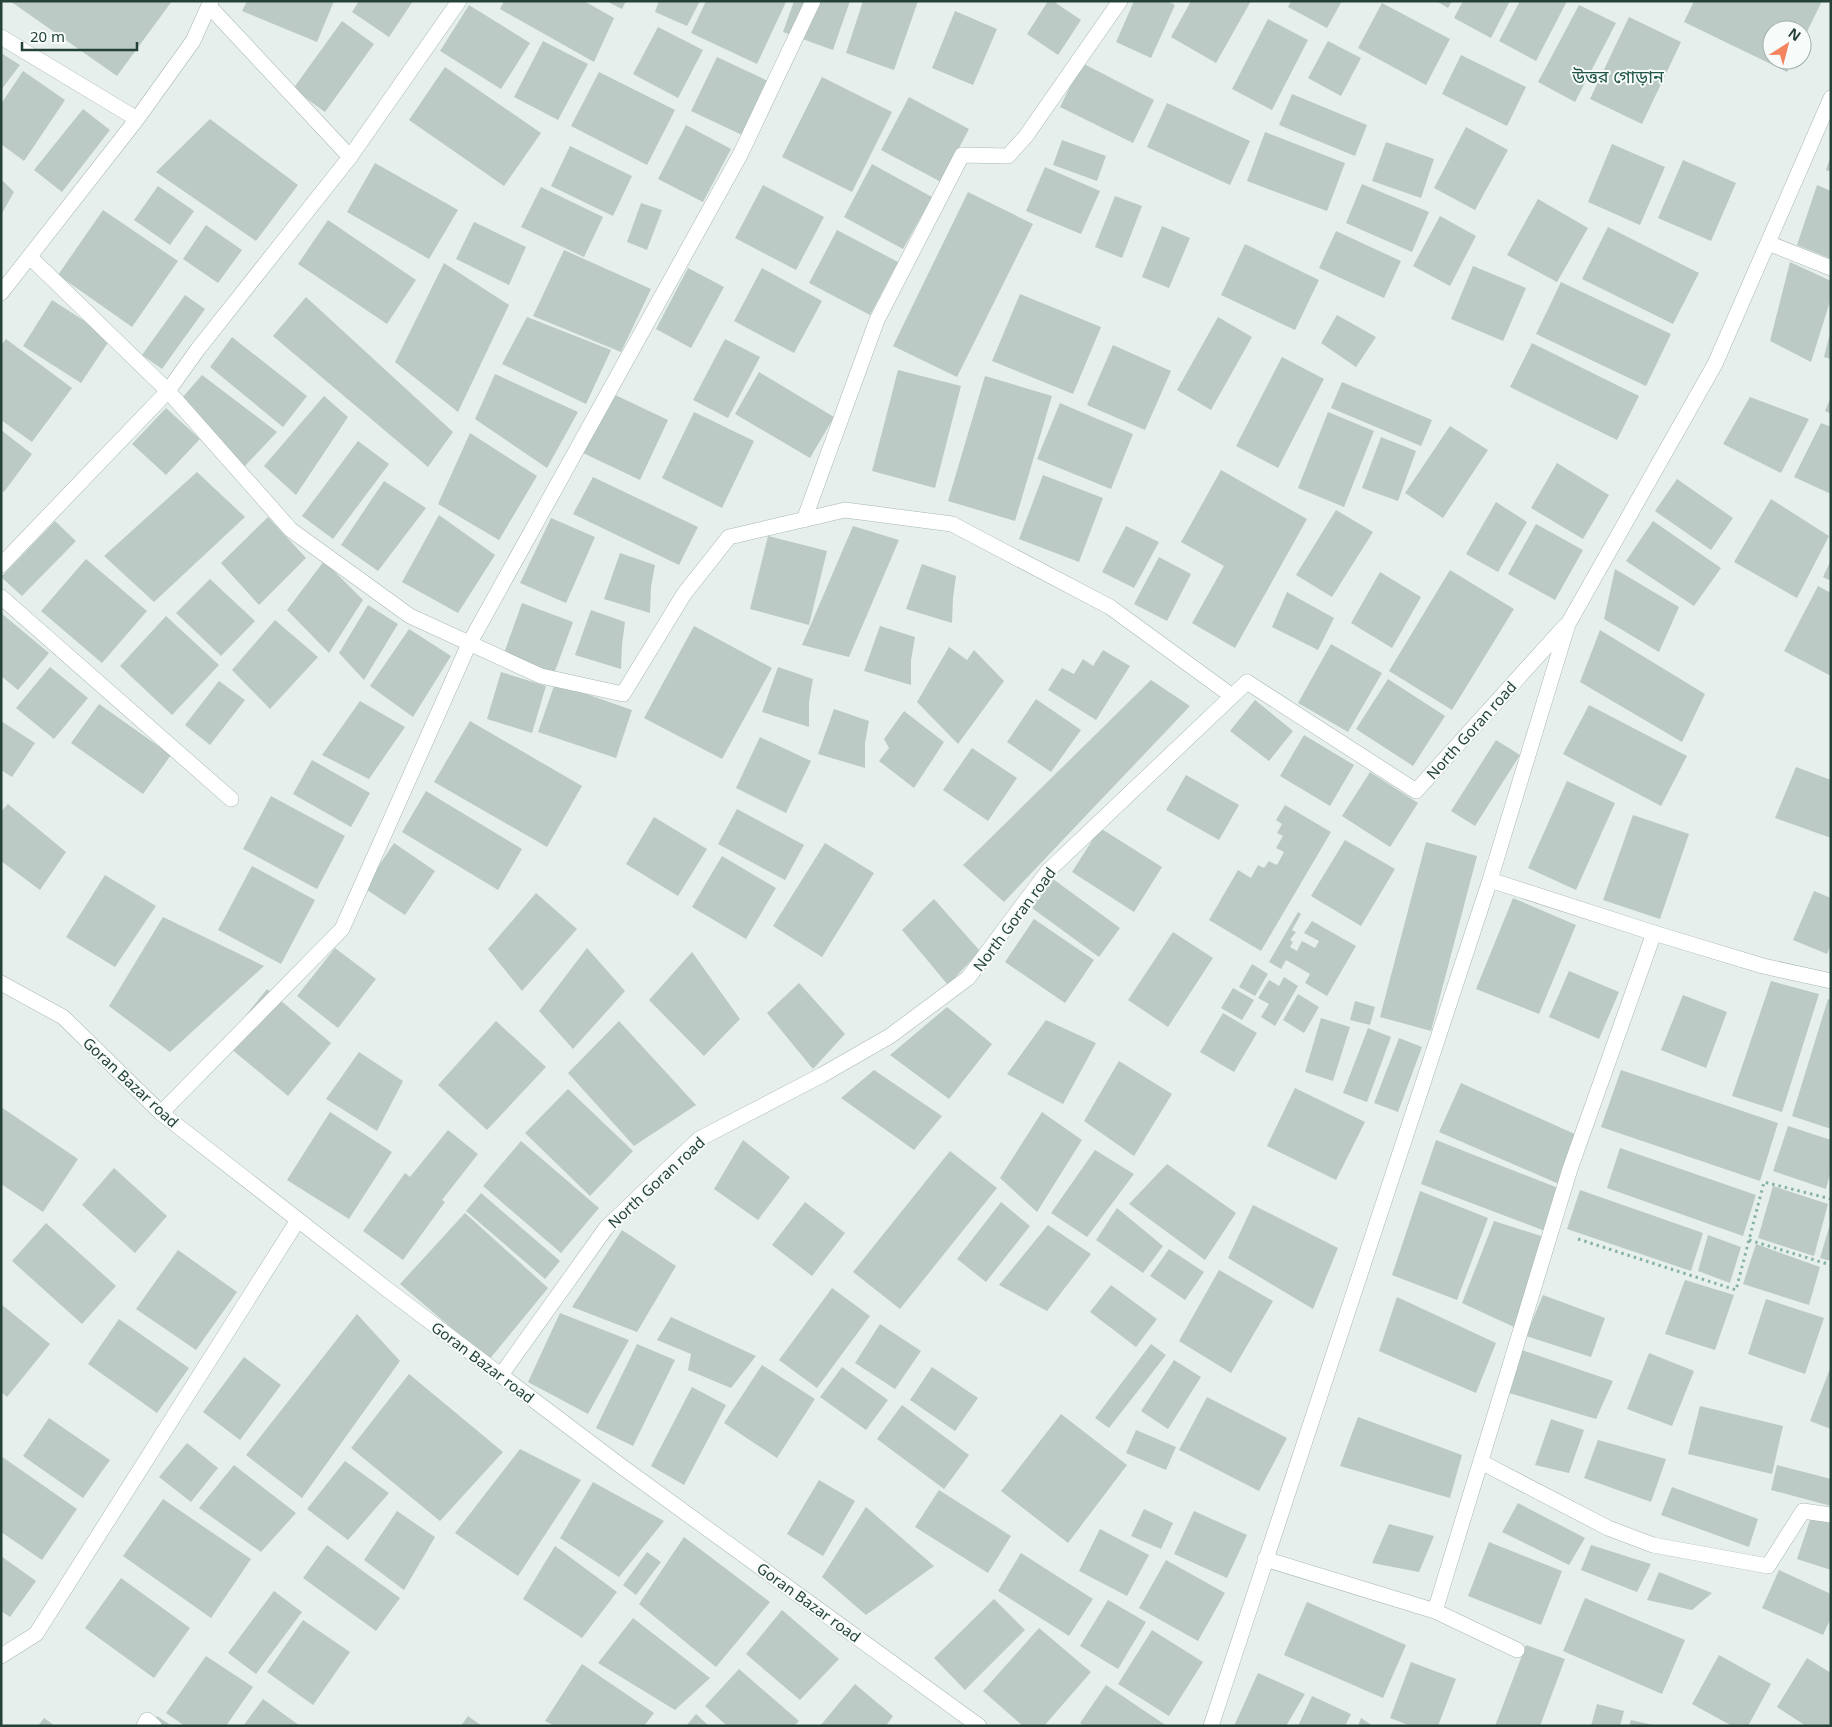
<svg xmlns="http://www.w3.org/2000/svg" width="1832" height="1727" font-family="'Noto Sans','Noto Sans Bengali',sans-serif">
<rect width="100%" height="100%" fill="#e6efeb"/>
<path fill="#bbcac4" d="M10,1H172L117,76Z
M247,1H334L317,42L242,11Z
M359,1H413L389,37L352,12Z
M504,1H584L614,18L594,62L500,9Z
M606,1H626L622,9Z
M659,1H700L687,26L655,12Z
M706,1L786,2L757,64L691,33Z
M794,1H850L833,50L783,32Z
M863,1H918L894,70L846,53Z
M1048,1H1053L1081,20L1058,55L1027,34Z
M1134,1H1167L1175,5L1151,58L1116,42Z
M1191,1H1251L1216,63L1171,37Z
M1291,1H1342L1327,28L1288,7Z
M1436,1H1452L1448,8Z
M1463,1H1510L1491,38L1454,18Z
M1520,1H1567L1536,61L1499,41Z
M1694,1H1822L1802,42V30H1772V60H1793L1787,72L1684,22Z
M1382,3L1450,39L1426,85L1358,48Z
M469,5L530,43L501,89L440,51Z
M1579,5L1616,23L1575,102L1538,82Z
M955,11L997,29L973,85L932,68Z
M1629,17L1681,42L1642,124L1590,99Z
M1268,19L1308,40L1272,110L1232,89Z
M342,21L374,44L325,112L293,89Z
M658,27L703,50L678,98L633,74Z
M543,41L588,64L558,120L514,97Z
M1328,41L1361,58L1341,96L1308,78Z
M1,53L20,65L1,90Z
M1461,55L1526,87L1507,126L1442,94Z
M717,57L768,81L742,135L691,111Z
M1082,63L1154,100L1133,143L1060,107Z
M445,67L541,133L504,186L409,120Z
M23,71L65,100L24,161L1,144V104Z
M599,72L675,110L647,165L571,126Z
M822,77L892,112L852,192L782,157Z
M1292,94L1367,125L1355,156L1279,125Z
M909,97L969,129L941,182L881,150Z
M1167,103L1250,141L1230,185L1147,147Z
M83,109L110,130L62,192L34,170Z
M210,119L298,185L256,241L156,172Z
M686,125L731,149L703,202L658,179Z
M1466,127L1508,150L1475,210L1434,188Z
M1265,132L1345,163L1327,211L1247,181Z
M1062,140L1106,156L1097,181L1053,165Z
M1386,142L1434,159L1421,198L1372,181Z
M1612,144L1665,167L1640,225L1588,202Z
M570,146L632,176L613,216L551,186Z
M1831,155V172L1826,170Z
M1683,160L1736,183L1711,241L1658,218Z
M375,163L458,210L429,259L347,212Z
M872,164L932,197L903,249L844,217Z
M1045,167L1100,191L1081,234L1026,211Z
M1,179L14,192L1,215Z
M1362,184L1429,212L1412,252L1346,223Z
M763,185L824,217L796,270L735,238Z
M1817,185L1831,191V259L1797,245Z
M158,186L194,211L170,245L134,220Z
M541,187L603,217L584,257L521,227Z
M968,192L1033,224L957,377L893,346Z
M1115,196L1142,206L1122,258L1095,247Z
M1538,199L1588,228L1557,282L1507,255Z
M641,203L662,210L647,250L627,242Z
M103,210L178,261L132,327L58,275Z
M1440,216L1476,236L1450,286L1413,266Z
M328,220L416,280L387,324L298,264Z
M474,222L526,247L509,285L456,259Z
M206,225L242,250L218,283L183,259Z
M1162,226L1190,238L1169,288L1142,277Z
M1608,227L1699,273L1673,324L1582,279Z
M837,230L898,262L870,315L809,283Z
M1336,231L1401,261L1384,298L1319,268Z
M1245,244L1319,280L1295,330L1221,295Z
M564,250L651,289L621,352L533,316Z
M1790,262L1831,281V298L1811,362L1770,341Z
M444,263L509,305L458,412L395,362Z
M1473,266L1526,288L1503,341L1451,319Z
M688,268L724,287L691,348L656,329Z
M762,268L822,301L794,353L734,321Z
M1561,282L1671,334L1646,386L1536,334Z
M1020,294L1101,327L1073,394L992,361Z
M185,295L205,309L162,369L142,355Z
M306,297L453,432L428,467L273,336Z
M52,300L111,338L81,383L23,346Z
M1337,315L1376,337L1356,367L1321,343Z
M527,317L611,350L586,404L502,364Z
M1218,317L1252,337L1211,410L1177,390Z
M1830,333H1831V359L1824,357Z
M232,337L307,396L283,427L210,367Z
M6,339L72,388L32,442L1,420V345Z
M725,339L760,357L728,418L693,400Z
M1532,343L1639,396L1617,440L1510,387Z
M1113,345L1171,371L1145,430L1087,405Z
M1282,357L1324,379L1278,468L1236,446Z
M898,370L961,386L935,488L872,471Z
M759,372L834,417L810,458L735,414Z
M495,374L578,412L547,468L475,419Z
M202,375L277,432L244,467L182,398Z
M985,376L1052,396L1015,521L948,501Z
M1342,382L1432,420L1421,446L1331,408Z
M611,393L668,420L640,480L583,453Z
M324,396L348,417L296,495L264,466Z
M1750,397L1809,419L1781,473L1723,444Z
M1831,397V414L1825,411Z
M1060,403L1133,434L1111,489L1037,459Z
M166,408L200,439L166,475L132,444Z
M694,412L754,441L722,508L662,478Z
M1328,412L1374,431L1344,507L1298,488Z
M1821,423L1831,427V494L1794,477Z
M1450,426L1488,450L1443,518L1405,493Z
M1,430L32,454L4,492L1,490Z
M470,433L537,476L499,540L438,504Z
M1381,437L1416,451L1398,501L1362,488Z
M358,441L389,464L333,539L302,516Z
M1557,463L1609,495L1583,539L1531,508Z
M1221,470L1307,519L1235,648L1192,623L1224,566L1181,542Z
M197,472L245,517L154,602L104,556Z
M1043,475L1103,498L1079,562L1019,539Z
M593,477L698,527L679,565L573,514Z
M1677,479L1733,518L1711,550L1655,511Z
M384,481L426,508L378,571L341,545Z
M1771,499L1829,536L1797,598L1734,562Z
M1496,502L1527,522L1498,572L1466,554Z
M1336,510L1373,532L1332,597L1296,575Z
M439,515L495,555L458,613L402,582Z
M268,517L306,558L259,605L221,563Z
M551,518L595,537L566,603L520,583Z
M55,521L76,541L22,596L1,577Z
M1653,521L1721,568L1694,606L1626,561Z
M1536,524L1583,550L1555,600L1508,574Z
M853,526L899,540L849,657L802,645Z
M1126,526L1159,542L1134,588L1102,572Z
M768,536L827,551L809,625L750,609Z
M620,553L655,565L651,587L650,613L604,599Z
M1159,557L1191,574L1167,621L1134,604Z
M86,559L147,611L102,663L41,611Z
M1831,560V581L1823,577Z
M324,561L363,600L329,653L287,610Z
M922,564L956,576L953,598L952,623L906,609Z
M1615,569L1679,607L1659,652L1604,619Z
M1450,570L1514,609L1452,710L1389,671Z
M1380,572L1421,597L1392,648L1351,623Z
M210,579L255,621L221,656L176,613Z
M1818,586L1831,593V676L1784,651Z
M1287,592L1334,618L1318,650L1272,627Z
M522,603L573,622L554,674L503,656Z
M368,605L398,624L364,680L339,653Z
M591,610L625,622L622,645L621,669L575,655Z
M1,613L49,653L18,690L1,676Z
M166,616L219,665L172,715L120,666Z
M275,620L318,657L270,709L232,670Z
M694,626L772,668L722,759L644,718Z
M880,626L915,637L911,660V685L864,671Z
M409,629L451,656L413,717L370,686Z
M1600,630L1705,694L1682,742L1580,682Z
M1331,644L1382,673L1348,732L1298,703Z
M949,647L967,660L974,650L1004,681L958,744L917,702Z
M1103,650L1130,666L1096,720L1048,690L1062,668L1074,674L1083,659L1093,666Z
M50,667L88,698L54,739L16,708Z
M778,667L813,679L809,702V727L762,712Z
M501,672L546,686L532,733L487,719Z
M1388,679L1445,716L1413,766L1356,729Z
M1151,680L1190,706L1004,902L963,865Z
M219,681L245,700L210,745L185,725Z
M555,683L632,710L616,758L538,732Z
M1036,699L1081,730L1051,772L1007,742Z
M1255,700L1293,731L1269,761L1230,731Z
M360,701L405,727L369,779L322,755Z
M99,704L171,755L143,794L71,743Z
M1589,705L1687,756L1661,806L1563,754Z
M834,709L869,721L865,743V768L818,754Z
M904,711L944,742L914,788L879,761L889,748L884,739Z
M1,721L35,743L12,777L1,770Z
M470,721L582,786L547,847L434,782Z
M1304,735L1354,765L1330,806L1280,776Z
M760,737L811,761L786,813L736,788Z
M1496,740L1520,755L1475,826L1451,811Z
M972,748L1017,778L988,821L943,790Z
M312,760L370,793L351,827L293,794Z
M1796,767L1831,780V838L1775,818Z
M1370,772L1418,803L1390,847L1342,816Z
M1186,775L1239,805L1219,840L1166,810Z
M1567,781L1615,803L1576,890L1528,868Z
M426,791L522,849L498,890L402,832Z
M271,796L345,836L317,889L243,849Z
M8,804L66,852L40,890L1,861V812Z
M1285,805L1331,832L1261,951L1209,920L1238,870L1251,878L1258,865L1264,868L1269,861L1277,865L1284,852L1276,848L1283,836L1277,833L1282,824L1276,820Z
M737,809L804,845L785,880L718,844Z
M1633,815L1689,834L1660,919L1603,900Z
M654,817L707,849L678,896L626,864Z
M1100,828L1162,867L1134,912L1072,872Z
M1345,840L1395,869L1361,926L1311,896Z
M1426,842L1477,856L1431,1031L1380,1017Z
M394,843L435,871L405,915L364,888Z
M825,843L874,873L822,957L773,926Z
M722,856L776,888L746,939L692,907Z
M252,866L315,900L281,964L218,930Z
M105,875L156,906L115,967L66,937Z
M1053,879L1120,928L1099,957L1032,908Z
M1814,891L1831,898V944L1827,954L1793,940Z
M536,893L577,929L522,991L488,949Z
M1513,898L1576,925L1539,1014L1476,989Z
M934,899L980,951L948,985L902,930Z
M1298,912L1301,914L1292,930L1296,932L1290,940L1293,942L1290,947L1297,951L1302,941L1315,948L1319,941L1304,933L1312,921L1356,946L1327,996L1305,983L1310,974L1286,960L1281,969L1269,962Z
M163,917L264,966L170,1052L109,1006Z
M1034,919L1094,960L1065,1003L1005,962Z
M1173,932L1213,958L1168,1027L1128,1000Z
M335,948L376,979L338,1028L297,996Z
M587,948L625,991L573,1049L539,1011Z
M692,952L740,1019L704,1056L649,1000Z
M1252,964L1268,974L1255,996L1239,987Z
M1569,971L1619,992L1599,1039L1549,1017Z
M1284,977L1298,986L1275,1026L1261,1017L1269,1004L1258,998L1269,980L1279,986Z
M1771,981L1819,994L1782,1112L1732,1096Z
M799,983L845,1034L813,1069L767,1013Z
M1233,988L1254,1000L1242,1020L1221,1008Z
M267,989L331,1043L288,1096L224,1043Z
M1298,994L1319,1007L1304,1033L1283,1020Z
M1683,995L1727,1012L1706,1068L1661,1050Z
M1828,999L1831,1000V1129L1792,1116Z
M1355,1001L1375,1007L1370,1025L1350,1020Z
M947,1007L992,1044L949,1099L890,1055Z
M1223,1013L1257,1033L1234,1072L1200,1052Z
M1321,1018L1350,1027L1333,1081L1305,1072Z
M1046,1020L1096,1043L1063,1104L1007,1074Z
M496,1021L546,1067L487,1130L438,1085Z
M619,1021L696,1105L634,1146L568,1073Z
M1368,1028L1391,1037L1367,1102L1343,1093Z
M1399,1038L1422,1047L1398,1112L1374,1103Z
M359,1052L403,1081L377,1131L326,1099Z
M1119,1061L1172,1094L1134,1156L1084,1121Z
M874,1070L942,1116L914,1150L841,1098Z
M1621,1070L1778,1123L1760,1181L1601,1127Z
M1461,1083L1577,1135L1559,1184L1439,1132Z
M1295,1088L1365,1122L1336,1180L1267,1146Z
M568,1089L633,1151L590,1196L525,1133Z
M1,1107L78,1159L43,1212L1,1184Z
M330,1112L392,1152L349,1219L287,1180Z
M1042,1112L1082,1140L1037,1212L1000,1178Z
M1788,1126L1831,1140V1170L1826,1189L1773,1171Z
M448,1130L478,1154L442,1200L445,1202L403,1260L363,1231L405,1173L410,1177Z
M743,1140L790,1177L758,1220L714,1189Z
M1436,1140L1558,1188L1545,1231L1421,1184Z
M521,1141L599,1208L561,1253L483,1186Z
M1620,1148L1756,1195L1743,1236L1607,1188Z
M1095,1150L1134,1174L1087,1237L1051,1213Z
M950,1151L997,1188L900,1309L853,1272Z
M1167,1164L1236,1213L1205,1260L1129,1204Z
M114,1168L167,1216L135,1253L82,1205Z
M1773,1186L1828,1204L1814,1256L1758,1238Z
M1580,1190L1703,1233L1691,1271L1567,1229Z
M1420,1191L1488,1218L1457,1300L1392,1275Z
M481,1193L560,1261L545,1279L466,1211Z
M805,1202L845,1233L812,1276L772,1245Z
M1001,1202L1030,1226L986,1282L957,1259Z
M1253,1205L1338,1248L1313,1309L1228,1258Z
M1117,1208L1163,1246L1143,1273L1096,1240Z
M465,1213L548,1288L489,1360L400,1284Z
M1494,1221L1544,1237L1514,1327L1462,1303Z
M46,1223L116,1286L82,1324L12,1261Z
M1830,1224H1831V1261L1820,1258Z
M1048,1225L1091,1254L1047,1311L999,1285Z
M622,1230L676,1266L637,1332L572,1307Z
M1708,1235L1741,1247L1730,1283L1698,1271Z
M1756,1244L1820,1267L1809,1305L1743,1284Z
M1169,1249L1204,1272L1185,1300L1150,1276Z
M178,1250L237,1292L196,1350L136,1309Z
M1219,1270L1273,1301L1231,1373L1179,1341Z
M1685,1280L1734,1295L1715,1350L1665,1334Z
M1111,1285L1157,1319L1136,1347L1090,1312Z
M832,1288L870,1316L817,1388L779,1360Z
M1543,1295L1605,1318L1591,1357L1526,1336Z
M1397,1297L1496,1343L1476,1393L1379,1351Z
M1766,1299L1824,1318L1805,1374L1748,1354Z
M1,1304L50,1344L7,1397L1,1392Z
M560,1313L629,1340L588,1414L528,1382Z
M357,1314L400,1361L302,1498L246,1455Z
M671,1317L756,1356L731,1388L688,1370L691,1354L657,1340Z
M119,1319L189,1368L157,1413L88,1364Z
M880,1324L921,1351L895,1389L855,1363Z
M637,1344L675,1360L633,1446L596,1428Z
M1151,1344L1166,1355L1109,1428L1095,1418Z
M1522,1350L1613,1381L1596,1419L1506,1392Z
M1649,1353L1694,1371L1672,1426L1627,1409Z
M244,1357L281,1385L240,1440L203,1412Z
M1174,1360L1201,1377L1168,1429L1141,1411Z
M762,1365L815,1399L777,1458L724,1423Z
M1831,1366V1429L1810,1421Z
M842,1367L888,1400L866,1430L820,1397Z
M932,1367L978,1398L955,1431L910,1400Z
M409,1374L503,1452L440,1521L351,1448Z
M692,1387L726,1405L684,1485L651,1466Z
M1207,1397L1287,1438L1259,1491L1179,1450Z
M902,1405L969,1455L944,1489L877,1439Z
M1700,1406L1783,1426L1772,1474L1688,1454Z
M1061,1414L1127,1465L1068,1543L1001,1491Z
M1358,1417L1462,1455L1450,1498L1340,1466Z
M49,1418L110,1460L83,1498L23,1456Z
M1551,1419L1584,1430L1569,1473L1535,1465Z
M1136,1430L1176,1447L1166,1470L1126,1453Z
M1598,1440L1666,1459L1651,1502L1584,1478Z
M187,1443L218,1468L191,1502L159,1477Z
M520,1449L581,1480L518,1576L455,1533Z
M1,1456L77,1509L42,1560L1,1532Z
M345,1461L389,1493L348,1540L307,1509Z
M234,1465L296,1513L261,1552L199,1508Z
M1777,1465L1831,1479V1506L1771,1490Z
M819,1480L855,1501L823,1556L787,1534Z
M593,1482L664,1521L619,1577L560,1538Z
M1672,1487L1758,1519L1749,1547L1661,1515Z
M939,1490L1011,1536L988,1573L915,1527Z
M163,1499L251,1559L211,1618L123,1556Z
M1518,1503L1585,1538L1569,1565L1502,1532Z
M866,1507L934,1566L866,1615L822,1577Z
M1144,1509L1173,1523L1161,1549L1131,1536Z
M397,1511L435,1537L404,1590L364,1560Z
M1194,1511L1247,1535L1227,1578L1174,1554Z
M1811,1517L1831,1523V1570L1797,1559Z
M1389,1524L1434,1536L1419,1572L1372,1563Z
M1100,1529L1149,1555L1127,1596L1079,1571Z
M684,1537L770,1602L716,1667L639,1604Z
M1489,1542L1562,1571L1541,1625L1468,1596Z
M327,1545L400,1598L376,1631L303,1578Z
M1591,1545L1651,1564L1637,1592L1581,1570Z
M555,1546L617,1592L582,1638L523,1599Z
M647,1552L661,1562L636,1595L623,1585Z
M1021,1553L1093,1599L1069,1636L998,1591Z
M1,1556L36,1581L10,1617L1,1611Z
M1166,1560L1225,1593L1198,1641L1139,1608Z
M1779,1570L1831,1594V1618L1823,1635L1762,1608Z
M1659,1572L1712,1593L1692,1610L1647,1600Z
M121,1578L190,1628L154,1678L85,1628Z
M274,1591L302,1612L256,1674L228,1653Z
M1585,1598L1685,1640L1662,1694L1563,1651Z
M994,1599L1025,1630L965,1690L934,1658Z
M1108,1600L1146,1622L1118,1669L1080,1646Z
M1307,1602L1406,1645L1383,1698L1284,1655Z
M782,1610L839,1659L800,1700L746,1654Z
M633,1618L710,1678L675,1710L598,1663Z
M303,1620L350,1652L313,1705L267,1672Z
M1039,1628L1091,1672L1044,1726H1023L983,1691Z
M1152,1630L1203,1662L1169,1716L1118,1684Z
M1526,1645L1565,1659L1540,1726H1495Z
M1719,1655L1771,1684L1748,1726H1732L1692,1704Z
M206,1656L253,1687L226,1726H185L166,1713Z
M1807,1658L1831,1673V1726H1806L1777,1707Z
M1411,1662L1456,1679L1438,1726H1411L1390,1718Z
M582,1664L654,1713L644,1726H555L545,1721Z
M739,1669L799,1721L794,1726H727L705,1706Z
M1258,1673L1305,1694L1286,1726H1234Z
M855,1684L893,1716L886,1726H820Z
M1106,1685L1167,1726H1085L1080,1723Z
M1312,1696L1351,1714L1345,1726H1298Z
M263,1699L300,1726H243Z
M1597,1704L1624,1711L1620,1726H1591Z
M696,1714L709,1726H686Z
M157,1716L172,1726H150Z
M468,1716L482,1726H461Z
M44,1718L55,1726H38Z
M1361,1718L1373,1726H1358Z
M1631,1720L1653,1725L1652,1726H1629Z"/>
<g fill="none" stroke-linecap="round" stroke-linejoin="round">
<defs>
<path id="service" d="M1481,1462L1608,1528L1653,1545L1768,1566L1803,1511L1831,1515
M1265,1559L1435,1611L1517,1650
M1435,1611L1570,1169L1654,933"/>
<path id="minor" d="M209,6L350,157
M1,37L137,119
M1768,243L1831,268
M30,257L168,391L291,530L410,616L541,676L623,694L684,594L729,537L845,510L952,524L1110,607L1232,696
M1,293L137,119L193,41L211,1
M804,520L877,320L962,155L1008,156L1026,136L1120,1
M1,565L168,391L198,349L350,157L459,1
M1,597L231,799
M1490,880L1654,933L1763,966L1831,981
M1,983L63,1017L161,1113L388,1290L621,1466L979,1726
M161,1113L342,929L469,644L740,155L813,1
M501,1375L606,1228L699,1139L822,1075L890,1036L968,978L1048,871L1247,682L1416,791L1565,626
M1,1656L36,1634L298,1220
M144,1726L147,1720L154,1726
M1211,1726L1490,880L1568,624L1715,364L1831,98"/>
</defs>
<use href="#service" stroke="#a8b8b2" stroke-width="16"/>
<use href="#minor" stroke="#a8b8b2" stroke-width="16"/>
<path stroke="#86b3a5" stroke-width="3" stroke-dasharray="2.5 4" stroke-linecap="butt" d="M1578,1239L1736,1290L1764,1182L1831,1199
M1749,1240L1831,1265"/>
<use href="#service" stroke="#fff" stroke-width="15"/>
<use href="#minor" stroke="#fff" stroke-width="15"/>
</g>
<g text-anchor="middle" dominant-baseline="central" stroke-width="4" stroke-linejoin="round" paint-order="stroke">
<g font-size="15" fill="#24423a" stroke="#f7fbf9">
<text transform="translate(1471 730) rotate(-48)">North Goran road</text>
<text transform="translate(1014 919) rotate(-53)">North Goran road</text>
<text transform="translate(131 1082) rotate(43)">Goran Bazar road</text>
<text transform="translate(656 1182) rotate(-43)">North Goran road</text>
<text transform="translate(483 1362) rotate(37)">Goran Bazar road</text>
<text transform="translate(809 1602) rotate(36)">Goran Bazar road</text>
</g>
<g font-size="18" fill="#1f5548" stroke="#f7fbf9">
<text x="1618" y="76">উত্তর গোড়ান</text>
</g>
</g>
<rect width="1832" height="1727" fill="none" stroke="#24423a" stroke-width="5"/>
<g transform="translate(1787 45) rotate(36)"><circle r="24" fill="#f7fbf9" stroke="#a3b1ad"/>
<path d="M0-4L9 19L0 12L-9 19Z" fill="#f4845f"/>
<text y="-8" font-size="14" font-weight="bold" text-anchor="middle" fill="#24423a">N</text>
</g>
<path d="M22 42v8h115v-8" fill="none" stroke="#24423a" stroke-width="2.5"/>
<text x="30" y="42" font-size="15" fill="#24423a" stroke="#f7fbf9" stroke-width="4" paint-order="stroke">20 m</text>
</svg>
